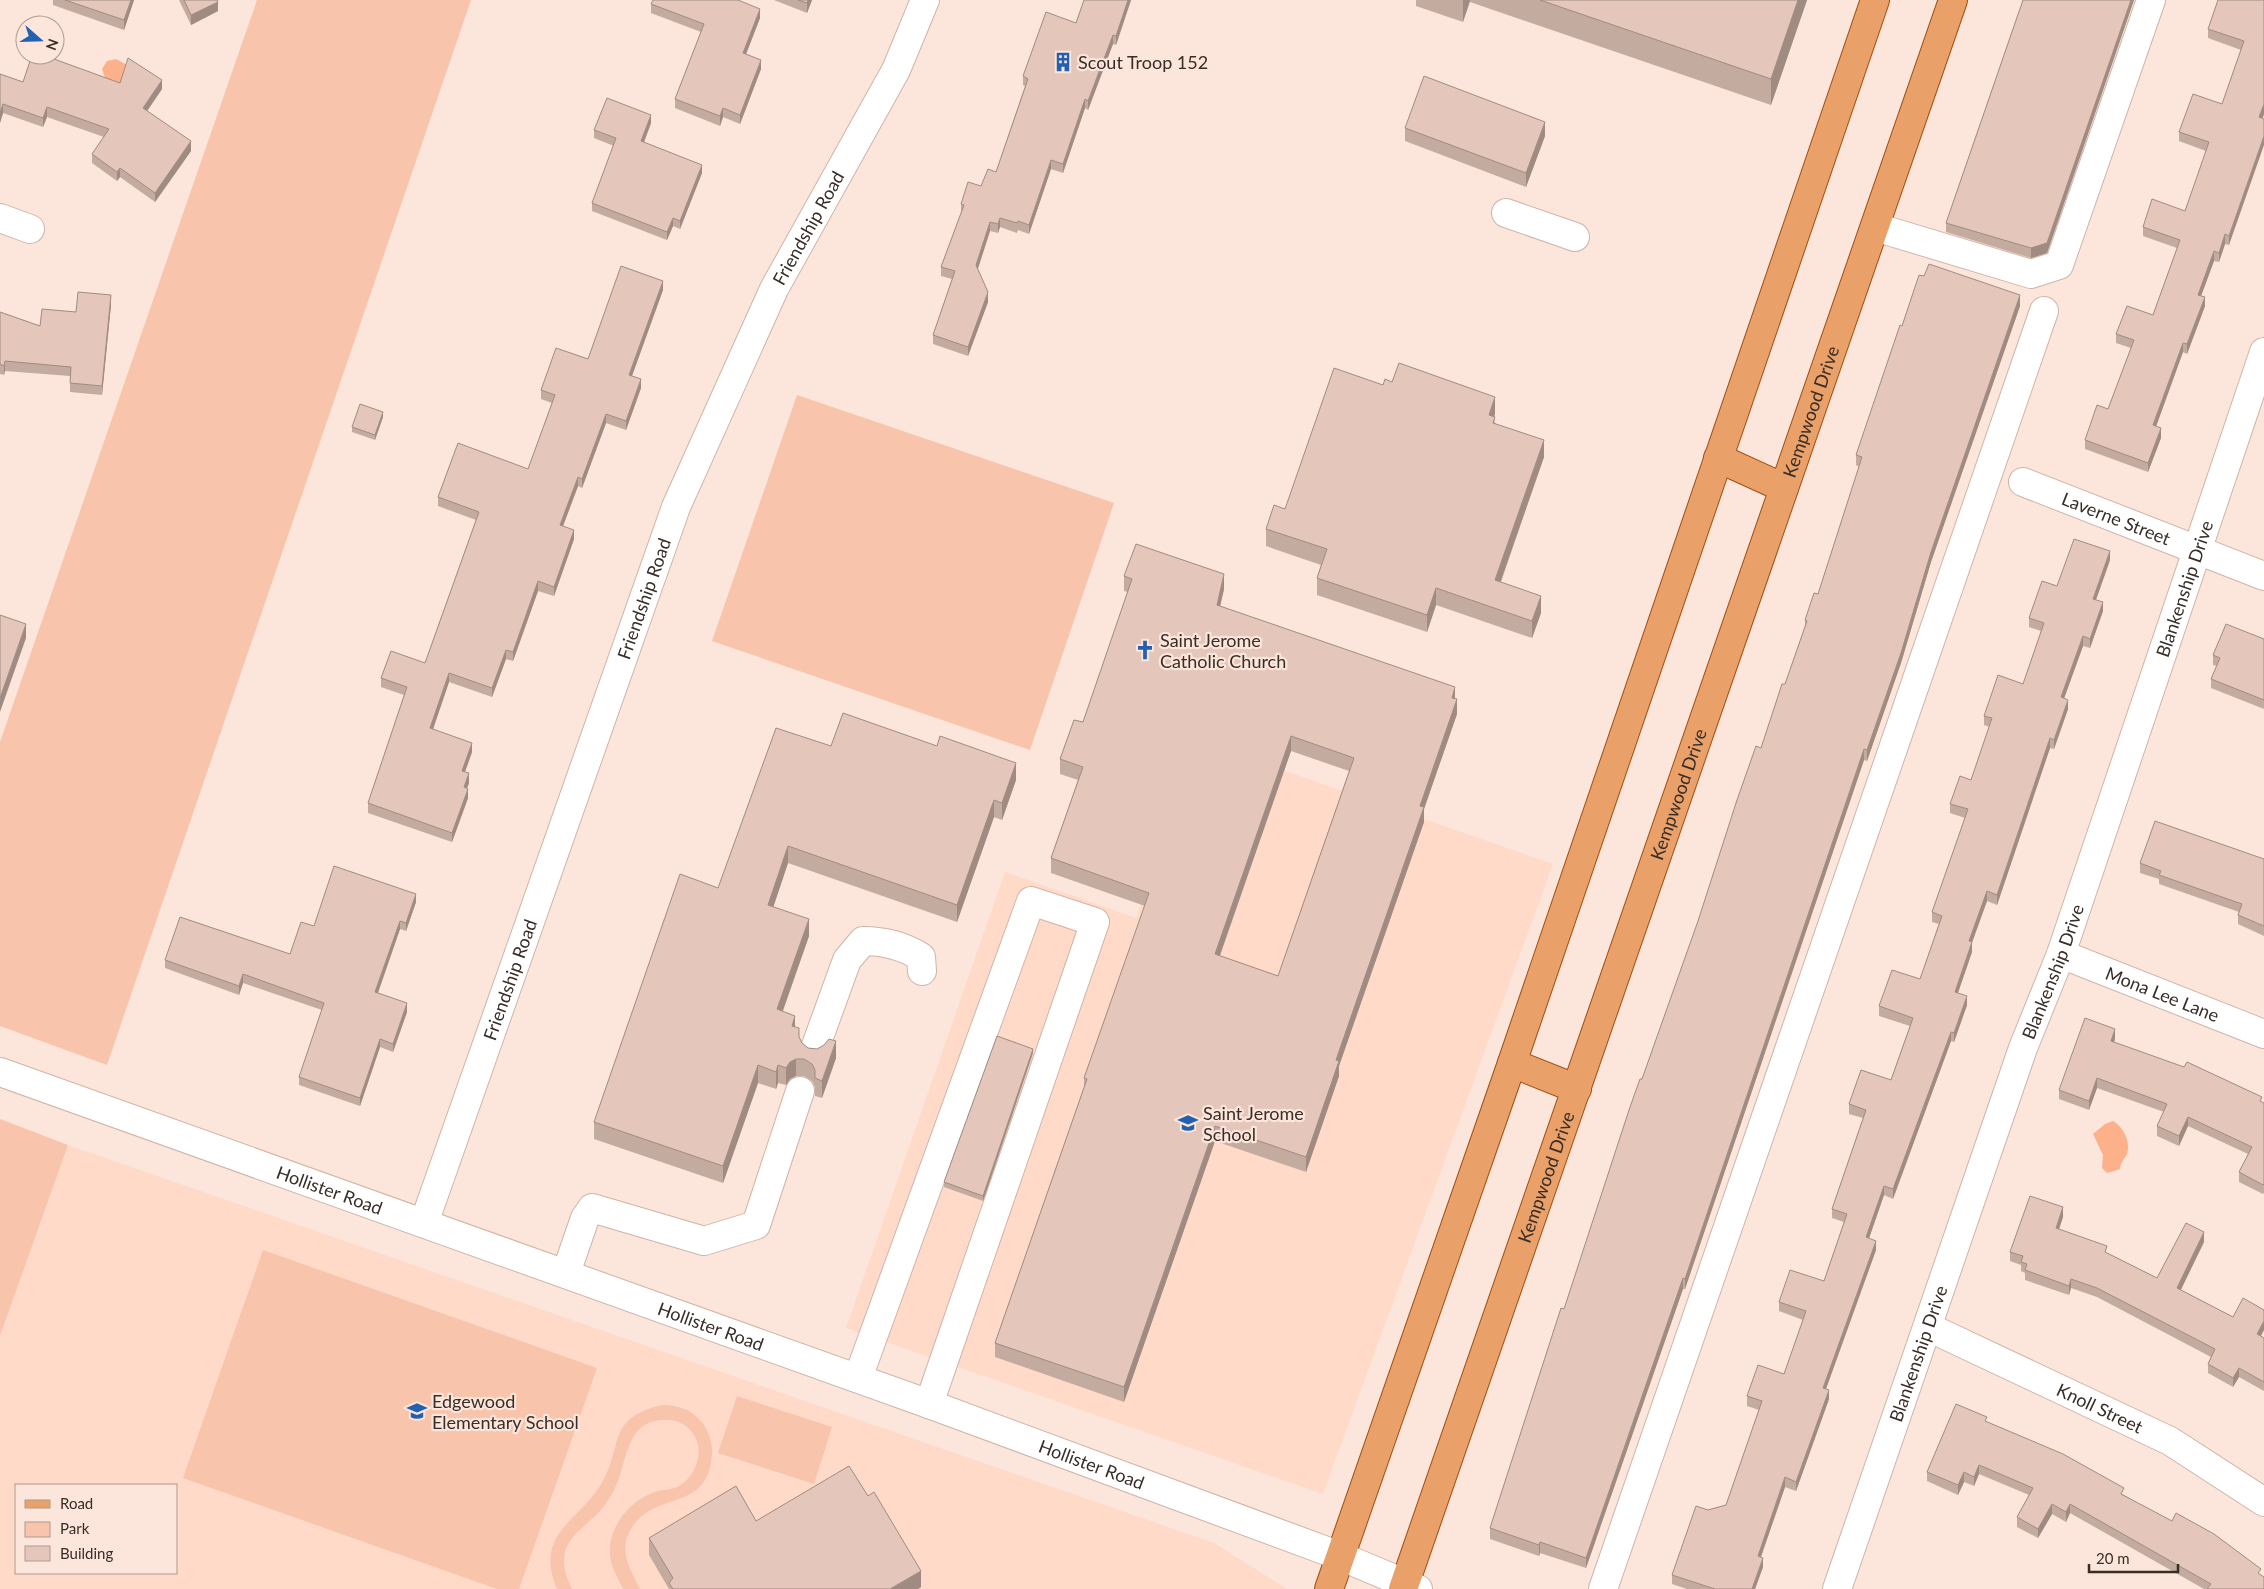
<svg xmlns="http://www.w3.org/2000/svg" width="2264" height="1589" font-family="Lato,sans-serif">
<rect width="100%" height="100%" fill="#fce5da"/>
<path fill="#ffdac8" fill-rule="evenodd" d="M1199,741L1553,864L1323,1494L846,1328L1005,872L1136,918Z
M68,1145L1214,1543L1287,1589H0V1336ZM16,1485H176V1573H16Z"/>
<path fill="#f8c4ab" d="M257,0H471L107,1065L0,1026V742Z
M797,395L1114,503L1030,750L712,641Z
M0,1119L68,1145L0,1336Z
M263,1250L597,1368L519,1589H497L183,1478Z
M737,1396L832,1427L814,1484L718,1453Z
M663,1405C677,1405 690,1409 700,1420C708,1429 713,1443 712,1455C707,1514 655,1489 631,1529C618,1550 630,1569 640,1589H623C619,1581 615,1573 612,1565C603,1536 624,1505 650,1494C659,1489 670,1491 679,1486C697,1476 706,1448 691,1431C684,1423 675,1419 664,1420C623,1420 628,1468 612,1494C608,1500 604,1507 599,1512C588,1524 572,1533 566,1549C561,1563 566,1577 572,1589H557C534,1535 576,1523 600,1486C625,1447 604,1418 663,1405Z"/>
<path fill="#fdb18b" d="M116,59L127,65L115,108L102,69L107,61Z
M2113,1121C2123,1127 2131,1141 2127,1154C2124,1160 2121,1161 2120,1169L2107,1173L2102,1168L2103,1155L2093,1134L2105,1124Z"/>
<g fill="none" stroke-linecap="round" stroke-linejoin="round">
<defs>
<g id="minor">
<path d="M1506,213L1575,237"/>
<path d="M0,218L30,229"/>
<path d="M1875,227L2031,274L2059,265L2151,0"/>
<path id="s1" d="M2023,482L2264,576"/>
<path id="s2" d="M2061,954L2264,1034"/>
<path d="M814,1051L847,960L863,941C884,941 902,945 921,957L922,971"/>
<path id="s3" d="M0,1072L929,1404L1340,1556L1418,1589"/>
<path id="s4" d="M424,1223L676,507L774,289L896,70L925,0"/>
<path d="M566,1273L585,1218L592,1208L704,1241L756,1225L800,1091"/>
<path id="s5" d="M1928,1327L2170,1441L2264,1502"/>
<path d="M858,1378L1031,901L1095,922L929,1404"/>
<path d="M1603,1589L2044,311"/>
<path id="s6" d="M1837,1589L2023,1048L2061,954L2264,352"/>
</g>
<g id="major">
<path d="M1718,458L1784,488"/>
<path d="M1512,1063L1577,1089"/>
<path d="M1329,1589L1512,1063L1875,0"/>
<path id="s7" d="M1403,1589L1953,0"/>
</g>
</defs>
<use href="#minor" stroke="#d0b4a7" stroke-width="30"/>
<use href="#major" stroke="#a24e11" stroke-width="30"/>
<use href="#minor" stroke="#fff" stroke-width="28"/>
<use href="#major" stroke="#e9a069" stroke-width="28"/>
</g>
<path fill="#c4aba0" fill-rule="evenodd" d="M53,0H134L124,30L53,5Z
M179,0H219L217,1L218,11L191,25Z
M774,0H812L807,13Z
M1084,0H1131L1116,45L1113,44L1088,110L1085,108L1063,173L1051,169L1029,234L1018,230L1017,233L1000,227L998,233L990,231L978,269L988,302L968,356L933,344V335L952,279L941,276V267L961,213V204L981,186L996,172L1025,86L1023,85V76L1076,23Z
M1416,0H1807L1771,105L1470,2L1463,22L1416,6Z
M2023,0H2134L2047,253L2031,258L1946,232V223Z
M2264,0V114L2229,245L2225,244L2219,262L2214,261L2201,296L2205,306L2187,354L2183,352L2156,426L2161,438L2148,472L2085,449V440L2108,409L2131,348L2116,343V334L2153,315L2177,248L2143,236V227L2185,211L2206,151L2179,141V132L2222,104L2241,50L2208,38V29Z
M651,4L760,18L746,54L761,69L740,124L723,117L720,126L675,108V99L701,32L651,13Z
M0,74L23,82L120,83L162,89L147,111L191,151L155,202L120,177L117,181L92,163V154L104,137L47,117L43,127L3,113L0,123Z
M651,123L644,142L702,173L680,229L673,226L667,240L592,211V203L614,146L594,138V130Z
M1405,128L1545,136L1526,187L1405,141Z
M663,290L632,376L641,388L626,430L606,423L582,488L578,486L563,526L574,539L554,596L538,591L513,661L506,659L492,697L449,682L433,729L472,752L465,772L469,783L467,788L468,798L452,842L368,813V803L404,695L381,687V678L425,663L476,520L438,506V497L528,469L552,403L541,399V390L588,359Z
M111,305L102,395L70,392V376L5,371L4,375L0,374V312L40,326L76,312Z
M2020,306L1931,562L1901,663L1867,761L1864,760L1685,1289H1683L1586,1568L1540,1553L1539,1556L1490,1539V1528L1642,1079L1761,748L1785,684L1805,627V620L1818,594L1859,467L1856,465V455L1902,326Z
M1392,382L1495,414L1494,417L1495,423L1544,457L1501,582L1541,613L1532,638L1436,605L1427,632L1317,595V578L1321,565L1266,546V529L1285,509L1383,385Z
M383,417L375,440L352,432V427Z
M2110,560L2096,600L2103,611L2090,648L2083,646L2064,698L2068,709L2054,749L2050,748L1997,905L1987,901L1972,942V952L1958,993L1967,1005L1954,1042L1951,1041L1893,1199L1884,1195L1869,1238L1876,1250L1826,1389L1829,1399L1796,1491L1785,1487L1761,1557L1763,1567L1755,1589H1687L1672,1584V1575L1708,1510L1726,1505L1759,1410L1747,1406V1396L1784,1374L1803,1320L1779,1311V1302L1824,1281L1844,1222L1832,1218V1209L1863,1118L1849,1114V1104L1891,1080L1910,1026L1879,1016V1006L1920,979L1939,924L1932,922V912L1965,818L1950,813V804L1971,780L1990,727L1984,725V716L2023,684L2041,631L2029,627V618L2057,586Z
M1124,576L1224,589L1220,606L1455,699L1457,714L1424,809V822L1339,1066V1076L1306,1172L1215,1141L1124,1402L995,1357V1343L1084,1087V1078L1145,906L1051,873V858L1078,780L1060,774V759L1083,722L1128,592L1124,591ZM1291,751L1349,771L1278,976L1220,956Z
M2264,639V709L2211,688V679L2217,666L2213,665V655Z
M831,746L1016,780L1002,820L994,817L957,922L788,863L773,907L809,936L783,1011L795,1027L802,1043L808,1048L836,1058L822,1098L815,1096V1087L812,1081L804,1076H796L790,1079L786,1085L778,1083L776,1089L758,1083L723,1183L594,1139V1122L718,888Z
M2264,859V936L2238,924V915L2239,912L2159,884V879L2140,873V863Z
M416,902L406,931L400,929L378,993L407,1012L393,1052L380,1047L360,1106L299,1085V1077L322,1010L243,983L239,995L165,968V960L290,954L314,926Z
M2115,1039L2114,1042L2264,1103V1193L2263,1194L2239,1182V1172L2248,1154L2188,1126L2179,1146L2157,1136V1126L2164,1112L2097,1088L2089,1110L2059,1099V1090Z
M1033,1053L983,1201L944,1187V1182Z
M2063,1217L2059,1229L2157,1278L2204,1242L2180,1290L2233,1317L2264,1330L2261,1336L2264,1338V1391L2239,1377L2233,1387L2208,1373V1364L2211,1357L2097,1297L2071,1288L2069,1295L2025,1280V1273L2021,1271V1265L2010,1261V1252Z
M1987,1422L2124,1495L2261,1575L2264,1589H2204L2070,1513L2066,1522L2052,1514L2038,1538L2017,1527V1517L2029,1495L1979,1474L1974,1486L1964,1482L1958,1495L1927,1481V1472Z
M756,1521L921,1587L918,1589H669L649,1555V1538Z"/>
<path fill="#a08b82" d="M131,0H134L124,30V20Z
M808,0H812L807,13V3Z
M1128,0H1131L1116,45V36Z
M1463,0H1470L1463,22Z
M1798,0H1807L1771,105V79Z
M2131,0H2134L2047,253L2031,258V248Z
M218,2V11L191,25V15Z
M760,9V18L743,62V53Z
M1113,35V44L1088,110V101Z
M761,60V69L740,124V115Z
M162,80V89L143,117V108Z
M1085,99V108L1063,173V164Z
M3,104V113L0,123V113Z
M2264,104V114L2259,127V117Z
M47,107V117L43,127V118Z
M723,108V117L720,126V116Z
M651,115V123L641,150V141Z
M1545,122V136L1526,187V173Z
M2264,136V145L2229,245V236Z
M191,141V151L155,202V193Z
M1051,160V169L1029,234V225Z
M702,165V173L680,229V221Z
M120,168V177L117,181V172Z
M673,218V226L667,240V232Z
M1000,218V227L998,233V224Z
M990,222V231L976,274V265Z
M2225,234V244L2219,262V253Z
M2214,251V261L2198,304V295Z
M663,281V290L629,384V375Z
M988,292V302L968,356V347Z
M111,295V305L102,395V386Z
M2020,295V306L1931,562L1901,663L1867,761V750L1931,552Z
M2205,297V306L2187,354V344Z
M2183,343V352L2153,435V425Z
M5,361V371L4,375V366Z
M641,379V388L626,430V421Z
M1495,397V414L1489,432V415Z
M383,412V417L375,440V435Z
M606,414V423L582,488V479Z
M2161,428V438L2148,472V463Z
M1544,440V457L1495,597V580Z
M578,477V486L560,534V525Z
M574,530V539L554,596V587Z
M2110,551V560L2093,608V599Z
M1224,574V589L1217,620V605Z
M538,581V591L513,661V652Z
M1436,588V605L1427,632V615Z
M1541,596V613L1532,638V621Z
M2103,602V611L2090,648V639Z
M26,624V638L0,712V698Z
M2083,636V646L2061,707V697Z
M506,650V659L492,697V688Z
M449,673V682L430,738V728Z
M1455,687V702L1452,698Z
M1457,699V714L1424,809V822L1339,1066V1076L1306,1172V1157L1336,1060L1420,806Z
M2068,700V709L2054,749V740Z
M1291,736V751L1215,969V954Z
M2050,738V748L1997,905V895Z
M472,743V752L462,780V771Z
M1864,749V760L1685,1289V1279Z
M1016,763V780L1002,820V803Z
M469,773V783L464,797V787Z
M468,789V798L452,842V833Z
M994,800V817L957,922V905Z
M788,846V863L768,923V905Z
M1987,891V901L1969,951V941Z
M416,894V902L406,931V923Z
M809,919V936L777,1027V1009Z
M400,921V929L375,1001V992Z
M1972,942V952L1955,1001V992Z
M243,974V983L239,995V986Z
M1967,996V1005L1954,1042V1033Z
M407,1003V1012L393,1052V1044Z
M795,1016V1033L792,1026Z
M2115,1029V1039L2111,1050V1041Z
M1951,1032V1041L1893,1199V1189Z
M380,1039V1047L360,1106V1098Z
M836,1041V1058L822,1098V1081Z
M1033,1049V1053L983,1201V1196Z
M796,1059V1076L790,1079L786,1085V1068L790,1062Z
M758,1065V1083L723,1183V1166Z
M778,1065V1083L776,1089V1072Z
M2097,1078V1088L2089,1110V1101Z
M2188,1117V1126L2179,1146V1136Z
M1215,1126V1141L1124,1402V1387Z
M1884,1186V1195L1866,1247V1237Z
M2063,1207V1217L2056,1238V1228Z
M2204,1232V1242L2177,1298V1288Z
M1876,1241V1250L1823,1397V1388Z
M1683,1278V1289L1586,1568V1558Z
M2071,1279V1288L2069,1295V1286Z
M2264,1321V1330L2257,1343V1334Z
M2239,1368V1377L2233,1387V1378Z
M1829,1390V1399L1796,1491V1482Z
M1979,1465V1474L1974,1486V1477Z
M1964,1472V1482L1958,1495V1485Z
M1785,1477V1487L1758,1565V1556Z
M2052,1504V1514L2038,1538V1529Z
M2070,1504V1513L2066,1522V1512Z
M1540,1542V1553L1539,1556V1545Z
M1763,1558V1567L1755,1589H1752Z
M921,1571V1587L918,1589H890Z"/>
<path fill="#e4c7ba" stroke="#a08b82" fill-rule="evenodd" d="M65,0H131L124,20Z
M184,0H217L218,2L191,15Z
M653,0H738L760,9L743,53L761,60L740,115L723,108L720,116L675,99L704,24L651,4Z
M798,0H808L807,3Z
M1084,0H1128L1116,36L1113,35L1088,101L1085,99L1063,164L1051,160L1029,225L1018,221L1017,223L1000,218L998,224L990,222L976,265L988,292L968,347L933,335L955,271L941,267L964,205L961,204L968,182L981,186L988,169L996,172L1028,79L1023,76L1046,12L1076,23Z
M1540,0H1798L1771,79Z
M2023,0H2131L2047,243L2031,248L1946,223Z
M2218,0H2264V104L2259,117L2264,119V136L2229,236L2225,234L2219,253L2214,251L2198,295L2205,297L2187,344L2183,343L2153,425L2161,428L2148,463L2085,440L2097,405L2108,409L2134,340L2116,334L2127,306L2153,315L2180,240L2143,227L2152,199L2185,211L2209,142L2179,132L2193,94L2222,104L2244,41L2208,29Z
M32,55H43L120,83L128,58L162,80L143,108L191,141L155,193L120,168L117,172L92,154L109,129L47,107L43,118L3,104L0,113V74L23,82Z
M1424,76L1545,122L1526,173L1405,128Z
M607,98L651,115L641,141L702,165L680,221L673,218L667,232L592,203L616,138L594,130Z
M1929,264L2020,295L1931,552L1901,653L1867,750L1864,749L1685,1279L1683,1278L1586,1558L1540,1542L1539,1545L1490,1528L1561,1308L1564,1309L1629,1110L1640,1079H1642L1698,921L1737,800L1756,746L1761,748L1782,684H1785L1807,621L1805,620L1814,593L1818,594L1862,457L1856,455L1900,325L1902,326L1919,275L1924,276Z
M621,266L663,281L629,375L641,379L626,421L606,414L582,479L578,477L560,525L574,530L554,587L538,581L513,652L506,650L492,688L449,673L430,728L472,743L462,771L469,773L464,787L468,789L452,833L368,803L407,687L381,678L391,651L425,663L479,512L438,497L458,443L528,469L555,395L541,390L556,348L588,359Z
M78,292L111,295L102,386L70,383L71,367L5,361L4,366L0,364V312L40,326L42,309L76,312Z
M1399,363L1495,397L1489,415L1495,417L1493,423L1544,440L1495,580L1541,596L1532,621L1436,588L1427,615L1317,578L1327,549L1266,529L1274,505L1285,509L1334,368L1383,385L1385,379L1392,382Z
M360,404L383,412L375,435L352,427Z
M2074,539L2110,551L2093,599L2103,602L2090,639L2083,636L2061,697L2068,700L2054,740L2050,738L1997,895L1987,891L1969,941L1972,942L1955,992L1967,996L1954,1033L1951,1032L1893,1189L1884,1186L1866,1237L1876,1241L1823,1388L1829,1390L1796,1482L1785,1477L1758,1556L1763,1558L1752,1589H1715L1672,1575L1696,1506L1708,1510L1726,1505L1762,1401L1747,1396L1758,1365L1784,1374L1806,1311L1779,1302L1790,1270L1824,1281L1847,1214L1832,1209L1866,1110L1849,1104L1861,1070L1891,1080L1913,1018L1879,1006L1892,970L1920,979L1942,916L1932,912L1968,809L1950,804L1960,776L1971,780L1992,718L1984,716L1998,675L2023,684L2044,623L2029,618L2042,581L2057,586Z
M1136,544L1224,574L1217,605L1455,687L1452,698L1457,699L1420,806L1424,807L1336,1060L1339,1061L1306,1157L1215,1126L1124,1387L995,1343L1087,1079L1084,1078L1149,893L1051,858L1083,767L1060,759L1074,720L1083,722L1132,579L1124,576ZM1291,736L1354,758L1278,976L1215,954Z
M0,615L26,624L0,698Z
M2226,624L2264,639V700L2211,679L2220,658L2213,655Z
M843,713L937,746L940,736L1016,763L1002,803L994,800L957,905L788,846L768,905L809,919L777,1009L795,1016L792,1026L799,1028V1037L802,1043L808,1048L817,1049L824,1045L829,1039L836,1041L822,1081L815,1078V1070L812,1064L804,1059H796L790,1062L786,1068L778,1065L776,1072L758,1065L723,1166L594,1122L680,874L718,888L776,728L831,746Z
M2155,821L2264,859V926L2238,915L2242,904L2159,875L2161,871L2140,863Z
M334,866L416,894L406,923L400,921L375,992L407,1003L393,1044L380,1039L360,1098L299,1077L324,1003L243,974L239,986L165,960L180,917L290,954L301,922L314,926Z
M2085,1018L2115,1029L2111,1041L2184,1067L2187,1062L2262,1097L2260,1101L2264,1103V1184L2263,1185L2239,1172L2252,1147L2188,1117L2179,1136L2157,1126L2167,1104L2097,1078L2089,1101L2059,1090Z
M997,1036L1033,1049L983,1196L944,1182Z
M2030,1196L2063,1207L2056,1228L2107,1246L2105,1252L2157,1278L2186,1223L2204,1232L2177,1288L2233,1317L2243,1298L2264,1310V1321L2257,1334L2264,1338V1382L2239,1368L2233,1378L2208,1364L2215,1349L2097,1288L2071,1279L2069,1286L2025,1270L2027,1264L2021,1262L2023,1256L2010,1252Z
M1956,1404L1987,1417L1985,1421L2063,1454L2124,1488L2121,1494L2172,1521L2176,1513L2214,1534L2261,1569L2258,1573L2264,1577V1589H2207L2211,1584L2070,1504L2066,1512L2052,1504L2038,1529L2017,1517L2033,1488L1979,1465L1974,1477L1964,1472L1958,1485L1927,1472Z
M849,1466L868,1496L874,1492L921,1571L890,1589H673L669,1583L673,1578L649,1538L736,1486L756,1521Z"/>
<defs>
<symbol id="building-bare" viewBox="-9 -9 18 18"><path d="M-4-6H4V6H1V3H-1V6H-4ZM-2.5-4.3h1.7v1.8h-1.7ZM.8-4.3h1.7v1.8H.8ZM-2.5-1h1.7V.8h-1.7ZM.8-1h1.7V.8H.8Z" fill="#2260b1" stroke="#fce5da" stroke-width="2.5" paint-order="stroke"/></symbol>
<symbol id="church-bare" viewBox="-9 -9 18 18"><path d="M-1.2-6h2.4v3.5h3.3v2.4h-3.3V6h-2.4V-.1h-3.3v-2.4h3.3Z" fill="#2260b1" stroke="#fce5da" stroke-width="2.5" paint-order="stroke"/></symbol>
<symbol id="school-bare" viewBox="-9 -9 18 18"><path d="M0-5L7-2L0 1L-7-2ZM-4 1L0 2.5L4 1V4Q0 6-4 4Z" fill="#2260b1" stroke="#fce5da" stroke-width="2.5" paint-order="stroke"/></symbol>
</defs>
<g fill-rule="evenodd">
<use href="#building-bare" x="1049" y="48" width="28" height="28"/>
<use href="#church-bare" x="1131" y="636" width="28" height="28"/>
<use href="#school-bare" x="1174" y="1109" width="28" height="28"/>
<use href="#school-bare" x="403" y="1397" width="28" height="28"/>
</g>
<g text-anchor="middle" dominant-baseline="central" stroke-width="4.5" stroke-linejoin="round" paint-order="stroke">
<g font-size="18" fill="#382d27" stroke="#fce5da" text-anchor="start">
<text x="1078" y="62">Scout Troop 152</text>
<text x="1160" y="640">Saint Jerome<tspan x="1160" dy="21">Catholic Church</tspan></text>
<text x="1203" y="1113">Saint Jerome<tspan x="1203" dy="21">School</tspan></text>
<text x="432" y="1401">Edgewood<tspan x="432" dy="21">Elementary School</tspan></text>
</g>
<g font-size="18" fill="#382d27" stroke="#fce5da">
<text stroke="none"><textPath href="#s4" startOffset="1068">Friendship Road</textPath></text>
<text stroke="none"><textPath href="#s7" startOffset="1246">Kempwood Drive</textPath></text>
<text stroke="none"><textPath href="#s1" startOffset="100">Laverne Street</textPath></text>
<text stroke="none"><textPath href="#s6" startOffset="1059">Blankenship Drive</textPath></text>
<text stroke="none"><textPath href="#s4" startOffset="662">Friendship Road</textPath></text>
<text stroke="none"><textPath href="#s7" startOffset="841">Kempwood Drive</textPath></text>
<text stroke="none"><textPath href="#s6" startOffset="654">Blankenship Drive</textPath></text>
<text stroke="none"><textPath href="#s4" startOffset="258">Friendship Road</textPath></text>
<text stroke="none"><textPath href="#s2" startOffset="109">Mona Lee Lane</textPath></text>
<text stroke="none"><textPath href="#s7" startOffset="436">Kempwood Drive</textPath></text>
<text stroke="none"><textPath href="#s3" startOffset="350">Hollister Road</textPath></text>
<text stroke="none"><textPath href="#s3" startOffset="755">Hollister Road</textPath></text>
<text stroke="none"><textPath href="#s6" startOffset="249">Blankenship Drive</textPath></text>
<text stroke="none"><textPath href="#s5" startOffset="190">Knoll Street</textPath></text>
<text stroke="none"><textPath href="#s3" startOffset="1160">Hollister Road</textPath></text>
</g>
</g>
<rect x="15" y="1484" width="162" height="90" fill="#fce5da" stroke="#ae9b92"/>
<rect x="25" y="1500" width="25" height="8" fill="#e9a069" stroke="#ae9b92"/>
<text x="60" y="1509" font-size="15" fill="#382d27">Road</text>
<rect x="25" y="1522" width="25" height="15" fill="#f8c4ab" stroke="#ae9b92"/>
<text x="60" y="1534" font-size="15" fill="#382d27">Park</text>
<rect x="25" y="1546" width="25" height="15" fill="#e4c7ba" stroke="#ae9b92"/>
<text x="60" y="1559" font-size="15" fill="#382d27">Building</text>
<g transform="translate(40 40) rotate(110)"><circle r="24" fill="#fce5da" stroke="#ae9b92"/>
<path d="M0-4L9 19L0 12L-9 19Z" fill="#2260b1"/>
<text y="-8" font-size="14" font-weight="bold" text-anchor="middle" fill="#382d27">N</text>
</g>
<path d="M2089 1564v8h89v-8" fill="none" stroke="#382d27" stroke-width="2.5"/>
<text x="2096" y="1564" font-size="15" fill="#382d27" stroke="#fce5da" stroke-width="4" paint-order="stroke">20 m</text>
</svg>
